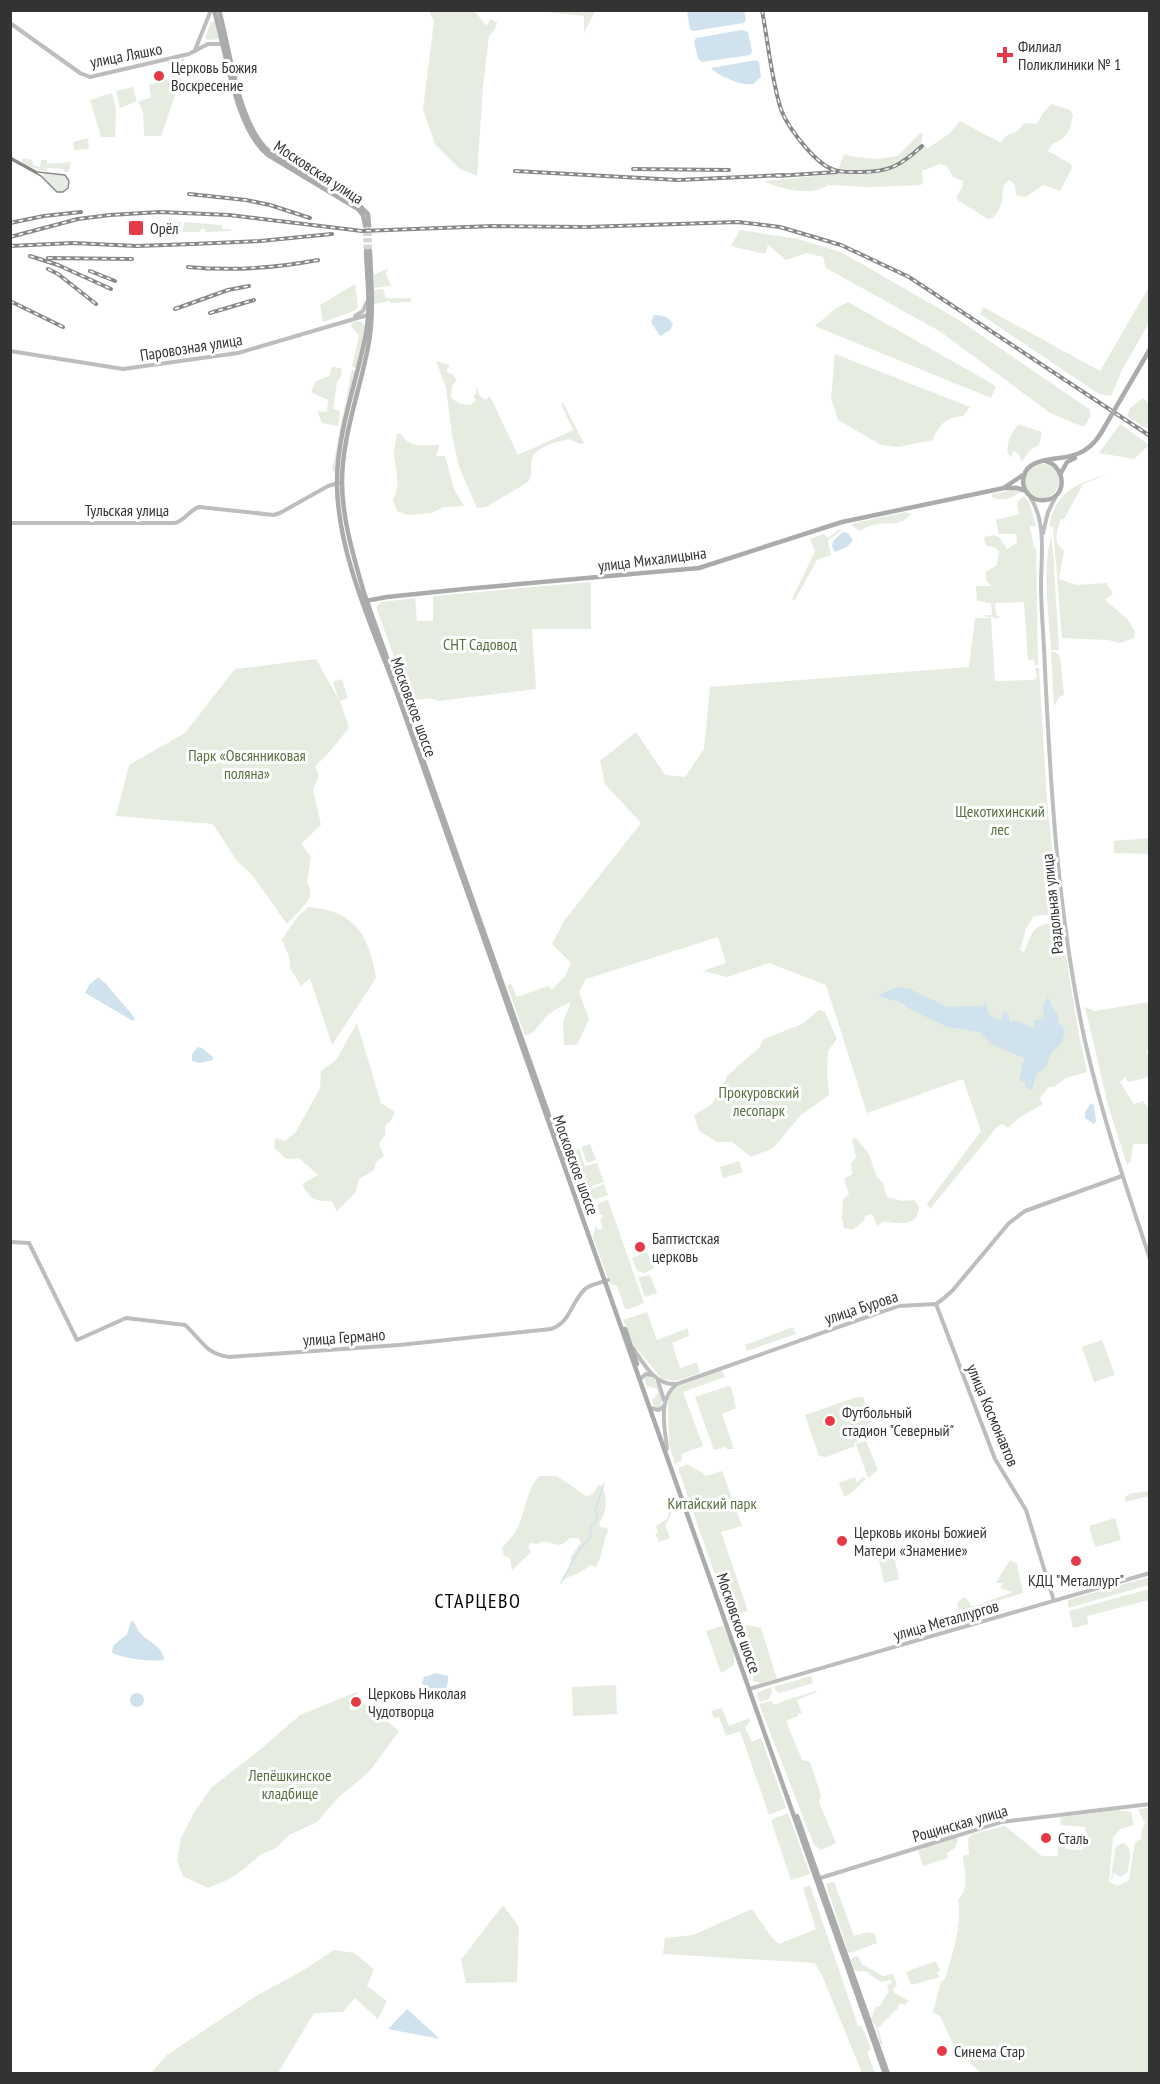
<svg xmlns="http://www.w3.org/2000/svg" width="1160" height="2084" font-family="'PT Sans Narrow',sans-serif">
<rect width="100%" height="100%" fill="#fff"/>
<path fill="#e6ecdf" d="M429,11H474L487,26L490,19L497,22L495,29L489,36L483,86L477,176L460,169L435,144L423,109L434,21Z
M537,11H595L584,33V16Z
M215,21L219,39L208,40L205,38L211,22Z
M184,58V70L161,136H144L143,112L138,101L151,98L149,85L171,78L168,62Z
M133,87L137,101L120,108L116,91Z
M112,93L116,110L115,137H101L90,100Z
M1051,104L1070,110L1073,116C1071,123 1069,134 1063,138C1054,145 1055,139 1048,151L1071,164L1072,168L1060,191L1043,185L1026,197L1016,195L1015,185L1010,180C999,186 1005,194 1001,204C1000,209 996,214 993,218L988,219L959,201L956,198L963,186V181L953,177L947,166L940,164L922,171L923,182L921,185L871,187L828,185C812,197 780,189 764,181L837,174L843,156L846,154L849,156L876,159L898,156L920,133L923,134L921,142L923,146L928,148L949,134L960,121L1001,143C1005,135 1009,134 1017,132L1024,123L1037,124L1043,113Z
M88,138L89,149L74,150L73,142Z
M24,158L32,160L33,165L40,167L41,160H47V164L71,162L69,172H64V169L47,168L46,172L25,165L21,160Z
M44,174L63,175L68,181L67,187L63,192L57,191L43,177Z
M162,222H181V232L162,233V230L166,231Z
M184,222L222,225V229H231V231L205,232V229H201L200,232H183Z
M740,230L798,239L841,252L959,320L1089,409L1091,415L1084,427L1050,413L941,332L826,268L823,257L806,253L786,260L768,245L765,254L731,246Z
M388,268L386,274L391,286L373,288L374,275Z
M355,284L358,307L354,311L323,322L320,305Z
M1149,287V323L1122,370L1111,396L1099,394L980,314L983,307L1100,371Z
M383,289L386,298H411V302L390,303V301L374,304L373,290Z
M848,302L996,386L991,398L815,326L835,309Z
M361,321L365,326L357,368L352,367L359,335L351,326L353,322Z
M835,354L970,407L963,416C946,417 939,424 933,440L897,447L881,445L838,420L831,398Z
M436,361L450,365L446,372L452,374L457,380L452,386L451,398L460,404L471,405L476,399L473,397L477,392L475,389L476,387L480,396L486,400L490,396L518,455L573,430L561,404L563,403L584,443L580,444L569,439C559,441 535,447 532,459C529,467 534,474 528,482L486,507L477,508L459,467L452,435L446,388Z
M332,367L341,368L342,375L337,382L333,409L340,411L338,426L322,423L317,411L327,412L328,400L311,392L316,381L329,376Z
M352,369L356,371L336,472L332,471Z
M1143,398L1149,403V430L1127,416L1130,408Z
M1018,424L1042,432L1039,445L1030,450L1022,462L1018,453L1013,451L1011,458L1007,452L1009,439Z
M1120,424L1149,445L1134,459L1099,453Z
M400,433C410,449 421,445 439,445L436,456H445L454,489L464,506L443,507L432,513L408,515L397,511L393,499C401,486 396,469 394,455C394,449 396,441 397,434Z
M1025 481a17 17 0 1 1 34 0a17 17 0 1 1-34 0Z
M1108,474L1083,484L1064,519H1061C1057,531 1052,542 1064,551L1059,579L1076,585L1106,583L1113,594L1105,600L1128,620L1135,631L1134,638L1120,643L1108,640L1062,638L1053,527L1049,526C1057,490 1076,484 1108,474Z
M1012,490L1021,491C1013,498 1002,502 992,497V494Z
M1024,496L1029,502L1036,526H1030V531L1031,532L1034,547L1036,548L1038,665H1035L1034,660H1028L1024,602L995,603L996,615L999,616V618L979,616L992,615L991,603L977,601L976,586H991L986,580V572L997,565L999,551L994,547L986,546L984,537L994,535L1000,538L1007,549L1017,543L1016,534H999L996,520L1019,514L1017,502Z
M905,512L911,514C900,528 888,521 873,525C868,526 863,529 859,531L851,524Z
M843,529L828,541L831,555L817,560L795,600L792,599L815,551L810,539L824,534L828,538L839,530Z
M1051,537L1053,551L1059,650H1051C1049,616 1042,569 1051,537Z
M591,582V629H532L536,689L439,701L430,698L410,701L376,607L381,602L415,598L417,621H433V596Z
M975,618H991L995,681L1034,680L1037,677L1035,668H1039L1047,800L1058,911L1054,914L1034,916L1026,929L1020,950L1024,952C1033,931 1032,925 1056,922L1061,926L1079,1035L1087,1072L1066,1078L1054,1087H1049L1040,1098L1043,1104L1020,1117L1008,1128L1003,1124L997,1127L930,1209L927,1204L981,1131L963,1079L867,1113L826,985L769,963L727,977L703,971L726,963L718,937L586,979L579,992L589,1019L577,1045H564L563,1021L571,1002C562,1006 553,1010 546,1017C537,1026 538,1031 525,1036L507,985L511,984L517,997L548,986L552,990L565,976L571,963L552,944L564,921L641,823L605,784L600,761L636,732L665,775L685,777L704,749L710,687L969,667Z
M1051,652H1056L1060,657L1064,695L1060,696L1054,706Z
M316,659L339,700L333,682L342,679L348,698L340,701L349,728L325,757L315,766L319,776L313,790L321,825L301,844L311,857L307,883C319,897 296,913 287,924L253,876L237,861L213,824L116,816L129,765L185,733L235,669Z
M1149,838V854L1114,853V841Z
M309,907C355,911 369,935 376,978L332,1045L310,978L301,986L290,968L289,957L282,939L298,916Z
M1149,1002V1047L1146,1054L1149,1055V1077L1129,1082L1126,1080V1076L1120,1082L1134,1104L1143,1101L1149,1108V1144H1133L1131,1161L1127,1165L1108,1105L1085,1007L1095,1011Z
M819,1010L825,1012L837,1039L828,1051L827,1072L829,1095L801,1115L773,1148L751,1157L732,1142H717L699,1131L694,1115L712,1104L728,1075L759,1048L764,1039L802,1024Z
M357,1023L381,1103L395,1112L391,1120L385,1126V1135L379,1144L384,1156L376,1162L374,1170L359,1179L356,1192L337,1211L331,1201C313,1201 310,1199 302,1184L318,1175L299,1158L286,1159L274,1147L275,1138L285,1141L296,1132L320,1088L321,1071L336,1060Z
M854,1138L857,1139L869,1154L876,1175L883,1184L887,1197L901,1201L914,1200L919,1206C919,1227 899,1224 884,1221L877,1226L872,1214L865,1216L864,1221L852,1230L844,1228L842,1218L843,1199L849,1194L844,1179L852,1174L851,1164L856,1157L852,1140Z
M590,1144L596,1160L587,1163L581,1147Z
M579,1148L585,1166L597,1163L604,1182L580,1190L572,1169L571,1155Z
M739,1161L743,1172L723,1178L720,1167Z
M604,1184L608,1195L585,1203L581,1193Z
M608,1200L644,1303L629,1309H625L617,1286L610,1284L593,1237L596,1225L598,1230L603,1229L600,1220L603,1217L602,1214L600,1215L597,1204Z
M647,1252L654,1268L645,1273L637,1271L632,1258Z
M650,1275L657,1293L645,1297L638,1277Z
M647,1312L657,1340L688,1328L689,1336L672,1343L680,1368L697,1362L700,1373L675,1381L662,1379L633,1344L623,1320Z
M793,1327L796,1334L747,1351L745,1345Z
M1102,1340L1115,1375L1094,1382L1082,1347Z
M722,1370L725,1377L683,1392L703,1446L681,1454L682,1460L675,1464L669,1444L668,1405L669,1395L677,1387Z
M647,1375C659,1378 660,1391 663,1400L659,1408L654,1407L652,1400L658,1394L657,1389L647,1386L644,1379Z
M728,1386L731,1387L736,1408L722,1414L734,1449H727L724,1446L722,1448L714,1450L695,1397Z
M857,1397H863L872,1421L861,1428L862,1431H864L866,1438L854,1443L855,1446L826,1457L819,1456L805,1415Z
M866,1441L878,1470L868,1478L856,1444Z
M688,1464C694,1470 699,1469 706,1476L722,1471L742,1526L721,1532L748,1611L742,1612L740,1623L732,1624L678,1468Z
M539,1476H557L586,1496L591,1495L600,1484C608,1494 608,1513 599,1523L600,1527L607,1528L608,1531C602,1543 603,1555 596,1567L591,1565L579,1573L561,1580L570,1565L571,1557L581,1542L578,1538H570L563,1544L557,1545L543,1541L538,1544L531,1543L528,1546L531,1552L512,1570L510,1558L504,1556L502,1548C507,1542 513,1536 517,1529C526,1512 525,1492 539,1476Z
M855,1477L857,1482L863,1477L866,1479L849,1495L844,1496L839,1483Z
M1149,1491V1496L1125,1502V1497L1129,1494Z
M673,1496C675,1505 671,1518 665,1525L670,1538L659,1542L655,1534L658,1532L656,1526L667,1519Z
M1115,1518L1121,1540L1095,1547L1089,1526Z
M893,1551L899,1579L884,1583L878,1555Z
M1010,1560L1017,1564L1023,1593L965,1611L958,1608L957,1603L963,1597L968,1600L971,1606H975L1013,1592L1000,1588L1003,1583H996Z
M1149,1577V1585L1068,1608V1600Z
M1149,1589V1600L1087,1616L1088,1624L1073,1628L1069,1611Z
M748,1625L761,1628L777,1679L762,1683L753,1681L755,1668L750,1653L742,1651L734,1629Z
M721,1626L724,1627C729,1639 736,1652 734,1665L721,1673L706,1631Z
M811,1676L813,1683L780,1693L776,1691L774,1687Z
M616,1685L617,1714L573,1716L572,1687Z
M771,1687L772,1692L769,1699L759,1702L757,1693Z
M359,1691L349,1707L351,1710H356L361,1702L368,1706L372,1703L381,1716L399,1731L369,1772L339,1797L317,1822L289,1835L276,1848L260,1855L243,1870L227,1880L208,1888L183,1876L177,1861L181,1838L194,1813L211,1788L262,1748L300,1715Z
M816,1691L817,1692L797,1700L802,1714L798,1713V1716L786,1721L802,1760L810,1762L821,1795L819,1802L836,1843L821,1850L814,1845L759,1704L770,1701L776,1705L783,1701Z
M722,1708L729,1726L749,1718L750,1722L745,1727L752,1742L761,1738L786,1808L769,1815L740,1731L726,1736L719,1717L714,1718L711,1711Z
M1149,1808V2073H981L956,2050L940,2016L933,2012L941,1982L945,1979C952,1955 963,1924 958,1899C970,1890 964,1869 963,1856L969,1854L968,1839L972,1834L1005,1826L1042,1856H1058V1845H1061L1060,1831L1062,1830L1064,1845L1066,1849L1082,1850L1084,1848L1086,1831L1084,1827L1060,1825L1061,1817L1116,1810L1131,1812L1134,1825L1120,1829L1113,1837L1109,1882L1118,1886L1129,1880L1135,1842L1141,1839L1142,1829L1146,1821L1143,1820L1138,1809Z
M788,1813L810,1874L791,1880L771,1820Z
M956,1837L958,1840L955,1848L947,1853L948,1858L923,1866L918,1850Z
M1122,1843C1134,1846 1129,1861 1128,1871L1121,1877L1113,1873L1112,1881L1111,1880L1115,1848Z
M834,1882L854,1936L867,1932L875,1934L877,1943L853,1952H848L826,1884Z
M810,1885L858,2026H862L871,2049L867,2052L875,2073H862L824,1980L815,1963L663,1954L665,1938L693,1935L752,1909L772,1938L779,1944L816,1929L803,1888Z
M503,1905L519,1927L517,1982L466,1983L461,1960Z
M334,1950L354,1953L374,1969L367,1986L387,2001L378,2019L355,1998L343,2012L314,2013L278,2073H151L167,2055L256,1996L302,1971Z
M858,1956L862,1964L883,1976L893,1974L897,1985L893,1989L894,1993L909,2001L905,2005L899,2003L898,2008L878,2028L883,2045L880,2044L877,2028L871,2019L876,2006L879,2007L889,1991L887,1985L892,1983L891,1980L881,1982L865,1971L859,1972L854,1970L851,1960L853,1957Z
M936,1961L940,1970L937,1973L940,1977L911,1985L906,1972Z"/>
<path fill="#cfe2ee" d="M687,11H744L746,19L744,23L693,31L690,29Z
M742,30L748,32L752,51L750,55L702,62L698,59L694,42L696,38Z
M756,60L759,62L761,77C758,79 756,82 753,84C744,87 716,75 711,68Z
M654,315C662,315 670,317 673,325L670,330L660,336L651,322Z
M843,532L848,533L853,540L847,547L835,552L832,547L833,541Z
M98,977L106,984L135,1018L133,1021L87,994L85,993L89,985Z
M897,987L910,989L947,1007L982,1006L986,1002L988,1013L998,1020L1002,1019L1004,1011L1008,1014L1010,1022L1016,1020L1032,1028L1035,1026L1034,1020L1044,1019L1043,1004L1048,997L1052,1007L1058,1015V1022L1065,1030L1062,1043L1052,1052L1046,1067L1036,1075L1032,1091L1025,1087V1083L1019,1080L1024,1058L991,1044L979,1032L947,1027L908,1008L902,1003L879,996L883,993Z
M198,1047L202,1048L213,1057V1060L200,1063L192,1061V1054Z
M1091,1103L1094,1105L1096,1121L1094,1124L1085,1118V1112Z
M131,1621H133C136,1625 138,1631 141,1634C149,1642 164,1648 164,1660C148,1662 128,1659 112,1653L113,1646L127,1634Z
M436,1673L448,1676C449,1687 444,1693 435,1700L422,1683L424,1677Z
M130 1700a7 7 0 1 1 14 0a7 7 0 1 1-14 0Z
M407,2009L440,2039L388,2029Z"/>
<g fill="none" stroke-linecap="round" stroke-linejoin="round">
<path stroke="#cfe2ee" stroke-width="1.5" d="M561,1583L579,1550L591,1536V1527L598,1517L595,1510L604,1484"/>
<path stroke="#d6d6d6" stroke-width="4.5" stroke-dasharray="4.5 2" stroke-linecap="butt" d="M365,225L366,251
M369,225L370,251"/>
<path stroke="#bdbdbd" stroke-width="4" d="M10,23L80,73L90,77L189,54L208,44H222
M195,50L211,10
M355,316L363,311L367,302
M10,351L123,369L238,353L371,314
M1030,497C1047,522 1041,556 1041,585C1041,606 1043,628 1044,649C1050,779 1057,913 1085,1041C1102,1116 1126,1187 1150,1259
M10,523H175C186,520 189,510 199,507L274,515L280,513L328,486L338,483
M1043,533L1048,512L1056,496
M10,1242L29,1243L77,1340L126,1318L185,1325C202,1340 204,1353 229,1357L399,1345L551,1329C571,1322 571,1302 585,1289C591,1284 600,1283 608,1280
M936,1304L995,1459L1026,1510L1054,1601
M633,1348C644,1364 655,1386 677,1384L898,1306L936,1304L943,1299L953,1290L1009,1223L1025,1211L1122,1176
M640,1379L646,1374L652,1375
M658,1381L664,1400
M650,1408L659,1410L664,1406
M667,1449C665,1427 657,1399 677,1384
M749,1689L1150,1573
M817,1879L1001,1822L1150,1804"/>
<path stroke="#ababab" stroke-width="4.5" d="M214,10C226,50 235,129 268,155L358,209L363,215L365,225
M219,10C230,49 238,126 270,152L360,206L368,214L369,225
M366,251C367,278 371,307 366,333C357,382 337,432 337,482C337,553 373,628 397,693L885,2074
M370,251C371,281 374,312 369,342C361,388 342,435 342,482C342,519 354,558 364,593L564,1158
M1046,461C1066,467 1068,498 1045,500C1038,501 1032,498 1028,494C1024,489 1022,482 1024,476C1028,456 1061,461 1077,454C1088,450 1095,443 1101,433
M1061,473L1067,462L1075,458
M1005,487L1023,475
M365,601L387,597L464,589L699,568L842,522L1004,488H1017L1026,491
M625,1329L637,1364
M797,1816L888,2074"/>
<path stroke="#888" stroke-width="1.5" d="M10,157L37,172L65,175L69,181L68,188L63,192H57L41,176L10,159"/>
<defs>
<path id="rail" d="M762,10C768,42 771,76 780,106C785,125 815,163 832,169C841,173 851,172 860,172C889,172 900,166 922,146
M633,169L729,170
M515,171L678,180L784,175
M777,176L837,172
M189,194L246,200L270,205L310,218
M10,223L44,216L81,212
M10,237L78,219L110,215L160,212L229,215L362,231L493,226L586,227L738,222L780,227L841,245L909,277L1150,436
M10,246L73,243L137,246L192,244L260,241L332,234
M30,256L58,265L111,289
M48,258L132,259
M188,267C230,271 276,268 318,260
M48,269L58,274L96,304
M90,271L115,281
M10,301L63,327
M175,309L228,290L249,286
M210,313L254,300"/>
</defs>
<use href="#rail" stroke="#888" stroke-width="4"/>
<use href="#rail" stroke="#fff" stroke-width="1.5" stroke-dasharray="4.5" stroke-linecap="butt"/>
<path stroke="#ababab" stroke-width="4.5" d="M1101,433L1150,349"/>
</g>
<g fill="#e63946" stroke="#fff" stroke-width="2">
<path d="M1002 46h6v6h6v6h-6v6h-6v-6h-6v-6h6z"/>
<circle cx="159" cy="76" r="6"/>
<rect x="128" y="220" width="16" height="16" rx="3"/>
<circle cx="640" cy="1247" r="6"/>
<circle cx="830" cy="1421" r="6"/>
<circle cx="842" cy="1541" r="6"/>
<circle cx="1076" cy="1561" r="6"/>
<circle cx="356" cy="1702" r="6"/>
<circle cx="1046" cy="1838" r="6"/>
<circle cx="942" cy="2051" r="6"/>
</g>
<g text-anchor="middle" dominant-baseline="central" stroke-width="6" stroke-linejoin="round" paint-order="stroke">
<g font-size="16" fill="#333" stroke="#fff" text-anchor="start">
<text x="1018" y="46">Филиал<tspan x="1018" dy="18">Поликлиники № 1</tspan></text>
<text x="171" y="67">Церковь Божия<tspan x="171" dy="18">Воскресение</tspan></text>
<text x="150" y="228">Орёл</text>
<text x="652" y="1238">Баптистская<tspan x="652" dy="18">церковь</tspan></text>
<text x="842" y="1412">Футбольный<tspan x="842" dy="18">стадион "Северный"</tspan></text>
<text x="854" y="1532">Церковь иконы Божией<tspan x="854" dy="18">Матери «Знамение»</tspan></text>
<text x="1076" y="1580" text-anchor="middle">КДЦ "Металлург"</text>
<text x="368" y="1693">Церковь Николая<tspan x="368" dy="18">Чудотворца</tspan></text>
<text x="1058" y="1838">Сталь</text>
<text x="954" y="2051">Синема Стар</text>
</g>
<g font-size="16" fill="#333" stroke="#fff">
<text transform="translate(126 55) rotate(-11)">улица Ляшко</text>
<text transform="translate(319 172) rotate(33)">Московская улица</text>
<text transform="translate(191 347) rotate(-9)">Паровозная улица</text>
<text x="127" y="510">Тульская улица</text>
<text transform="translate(652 559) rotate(-7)">улица Михалицына</text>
<text transform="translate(414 707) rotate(70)">Московское шоссе</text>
<text transform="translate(1052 904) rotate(-96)">Раздольная улица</text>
<text transform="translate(576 1165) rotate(70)">Московское шоссе</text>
<text transform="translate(861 1307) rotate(-18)">улица Бурова</text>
<text transform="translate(344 1337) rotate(-4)">улица Германо</text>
<text transform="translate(993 1415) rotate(67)">улица Космонавтов</text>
<text transform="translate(946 1620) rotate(-16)">улица Металлургов</text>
<text transform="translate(739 1623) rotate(71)">Московское шоссе</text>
<text transform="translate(960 1823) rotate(-16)">Рощинская улица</text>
</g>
<g font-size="16" fill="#56703f" stroke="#fff">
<text x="480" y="644">СНТ Садовод</text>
<text x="247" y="755">Парк «Овсянниковая<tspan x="247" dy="18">поляна»</tspan></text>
<text x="1000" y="811">Щекотихинский<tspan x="1000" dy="18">лес</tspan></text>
<text x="759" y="1092">Прокуровский<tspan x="759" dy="18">лесопарк</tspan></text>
<text x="712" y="1503">Китайский парк</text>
<text x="290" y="1775">Лепёшкинское<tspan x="290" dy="18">кладбище</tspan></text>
</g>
<g font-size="20" letter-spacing="1.5" fill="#000" stroke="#fff">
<text x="478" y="1601">СТАРЦЕВО</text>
</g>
</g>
<rect width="1160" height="2084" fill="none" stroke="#333333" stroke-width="24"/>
</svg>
